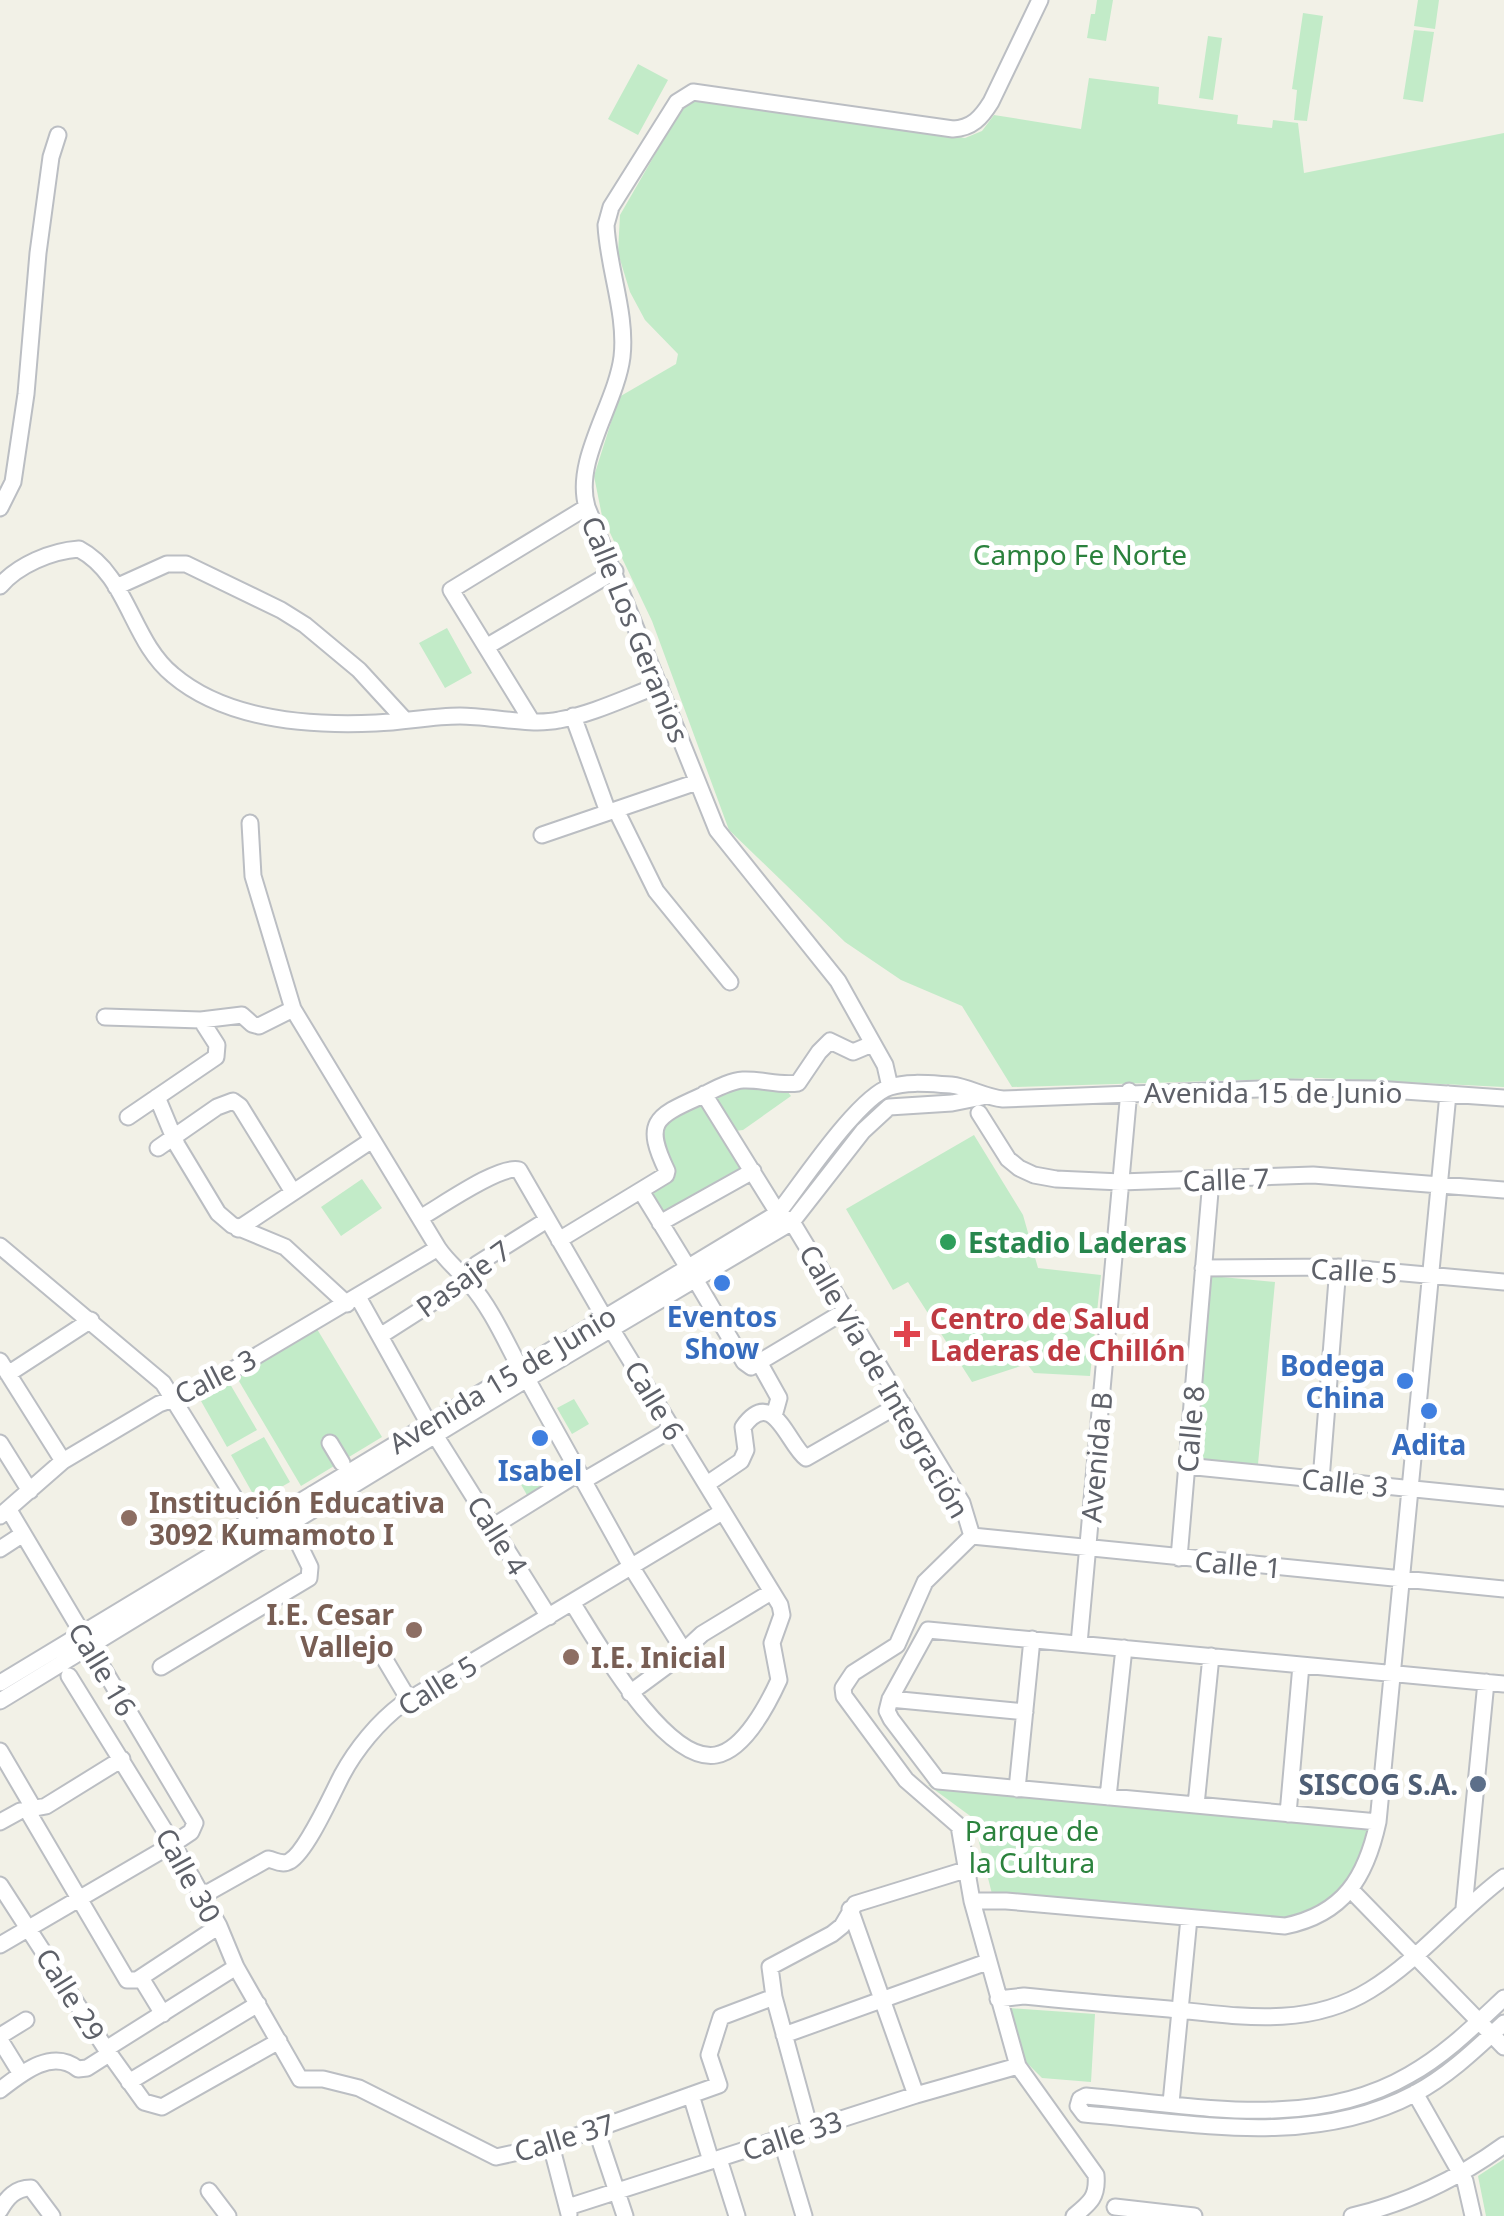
<svg xmlns="http://www.w3.org/2000/svg" width="1504" height="2216" font-family="'Noto Sans',sans-serif">
<rect width="100%" height="100%" fill="#f2f1e7"/>
<path fill="#c2ebc8" d="M1097,0H1113L1106,41L1087,38L1091,14H1095Z
M1418,0H1439L1435,29L1414,26Z
M1303,13L1323,16L1307,121L1294,120L1297,90L1292,89Z
M1414,30L1434,32L1423,102L1403,99Z
M1208,36L1222,38L1213,100L1199,98Z
M638,64L668,80L638,135L608,119Z
M1089,78L1159,87L1158,104L1238,115L1237,124L1272,128L1273,120L1298,123L1304,173L1504,133V1087L1318,1078L1012,1087L962,1006L901,980L845,942L729,830L652,621L602,516L594,476L619,397L676,364L678,354L645,320L630,292L618,253L620,215L684,104L697,98L965,138L982,131L994,115L1081,129Z
M447,628L472,673L445,688L419,643Z
M727,1086L787,1091L791,1096L743,1130L735,1131L712,1097Z
M702,1101L745,1167L663,1216L648,1189L674,1175L656,1144L657,1125Z
M974,1135L1023,1215L1038,1268L1101,1275L1090,1376L1034,1373L1027,1364L972,1382L908,1282L893,1290L846,1209Z
M362,1179L382,1208L341,1236L321,1207Z
M1211,1276L1275,1282L1258,1464L1195,1459Z
M314,1324L382,1437L301,1486L233,1371Z
M230,1384L257,1430L227,1447L201,1401Z
M574,1399L589,1424L572,1434L557,1408Z
M264,1437L290,1482L257,1501L231,1455Z
M535,1462L547,1483L527,1495L515,1474Z
M928,1785L1363,1827L1370,1831L1354,1879L1322,1906L1286,1921L992,1894L973,1818Z
M1009,2008L1095,2014L1091,2082L1042,2078L1026,2062Z
M1504,2159V2216H1486L1478,2176Z"/>
<g fill="none" stroke-linecap="round" stroke-linejoin="round">
<defs>
<path id="minor" d="M0,508L13,482L26,394L38,253L51,157L58,135
M0,586C18,565 51,551 79,549C128,575 131,641 173,675C226,720 310,726 376,723C405,722 431,716 460,716C490,716 531,726 559,720C593,714 627,697 660,685
M116,587L167,564H186L281,610L305,625L359,670L404,719
M486,647L615,571
M573,716L608,812
M531,720L451,590L587,507
M616,810L656,891L730,982
M250,823L253,876L293,1009L438,1248C448,1263 460,1271 470,1284C491,1308 505,1340 520,1368
M542,835L697,782
M105,1017L201,1020L242,1015L252,1024L259,1026L293,1009
M890,1087L885,1065L838,981L717,830L587,507C573,461 616,404 622,357C627,314 608,268 606,225L611,207L677,102L693,92L953,129C972,128 981,118 991,102L1040,0
M704,1094L778,1213L792,1222L962,1503L972,1536
M157,1097L177,1145L218,1213L232,1225L285,1247L347,1304
M979,1113L1008,1159L1019,1168L1034,1175L1056,1179L1121,1182L1313,1175L1504,1190
M128,1117L216,1057L217,1045L201,1020
M158,1148L217,1107L233,1101L240,1106L293,1192
M641,1191L687,1266
M420,1218C440,1207 500,1164 519,1170L604,1317L780,1605L782,1615L772,1643L779,1680C768,1704 744,1750 716,1755C665,1764 596,1640 573,1604
M660,1223L753,1171
M238,1229L372,1140
M559,1240L666,1175L667,1171C644,1123 654,1117 699,1097C712,1091 728,1081 743,1080C762,1079 779,1086 798,1083L819,1052L830,1041L853,1052L872,1044
M0,1246L163,1383L254,1529
M1203,1268L1338,1267L1504,1282
M695,1279L744,1362L751,1367L845,1311
M358,1297L435,1435L549,1617
M380,1336L455,1288L477,1264L547,1220
M0,1361L63,1461
M760,1364L779,1398L774,1416
M8,1374L91,1320
M527,1379L632,1568L684,1651
M0,1443L30,1491
M330,1443L342,1463
M1186,1466L1504,1498
M1321,1480L1338,1267
M583,1481L672,1429
M707,1484L741,1461L746,1450L743,1427C773,1385 788,1445 806,1458L902,1403
M0,1516L63,1461L159,1404L199,1390L438,1248
M492,1527L579,1473
M972,1536L925,1582L897,1645L853,1673L843,1688L844,1696L906,1780L959,1826L972,1901L1018,2066L1096,2175C1098,2197 1090,2203 1074,2216
M972,1536L1504,1589
M0,1549L23,1534
M1179,1558L1211,1180
M1079,1644L1129,1091
M378,1648L409,1700
M161,1667L309,1578L310,1567L290,1526
M69,1676L173,1844L219,1926L236,1967L300,2079H323L359,2088L496,2157L551,2145L719,2085L709,2055L721,2017L774,1997
M0,1683L778,1213C801,1184 858,1097 890,1087C908,1081 932,1084 951,1085C969,1087 984,1097 1003,1099L1285,1088L1376,1089L1504,1098
M630,1693L672,1662L702,1634L771,1592
M890,1699L1025,1712
M0,1701L527,1379L792,1222L863,1131L889,1107L952,1103L982,1097
M0,1751L34,1809
M1017,1789L1032,1639
M1108,1797L1124,1648
M1196,1805L1211,1656
M27,1810L127,1980H137L219,1926
M1288,1814L1301,1665
M0,1822L20,1811L46,1806L122,1759
M1378,1822L938,1781L891,1719L887,1711L890,1699L928,1630L1504,1684
M0,1885L106,2049L144,2102L162,2107L279,2041
M1351,1890L1504,2047
M202,1896L268,1859C275,1860 282,1866 290,1861C307,1851 332,1794 342,1775C356,1749 378,1722 402,1704L722,1512
M972,1901H1006L1285,1926C1344,1914 1366,1877 1378,1822L1448,1094
M1464,1908L1486,1682
M850,1909L916,2095
M0,1945L173,1844L191,1832L195,1823L9,1510
M141,1978L163,2014
M1504,1998C1474,2026 1445,2055 1409,2075C1311,2132 1193,2105 1086,2096L1080,2099L1078,2106L1084,2114C1194,2123 1311,2148 1414,2094C1448,2076 1476,2049 1504,2023
M998,1999L1024,1996C1073,2001 1121,2005 1169,2009C1238,2016 1307,2029 1370,1990C1419,1960 1457,1912 1504,1877
M784,2035L987,1962
M0,2036L26,2020
M0,2040L21,2074
M106,2049L236,1967
M129,2082L258,2004
M0,2090C22,2073 52,2048 78,2069L87,2068L109,2054
M1415,2093L1465,2181L1473,2216
M691,2095L711,2161
M1171,2103L1189,1918
M596,2129L625,2216
M810,2129L774,1997L770,1967L832,1934L842,1926L855,1904L965,1870
M781,2139L804,2216
M551,2145L569,2214
M719,2159L737,2216
M209,2191L228,2216
M568,2207L916,2095L1018,2066
M1115,2207L1194,2216
M0,2210C7,2198 15,2188 31,2188L52,2216
M1352,2216C1408,2203 1457,2179 1504,2145"/>
</defs>
<use href="#minor" stroke="#bbbec3" stroke-width="19"/>
<use href="#minor" stroke="#fff" stroke-width="15"/>
</g>
<circle fill="#2e9e5b" stroke="#fff" stroke-width="4" cx="948" cy="1242" r="10"/>
<g fill="#3f7fe0" stroke="#fff" stroke-width="4">
<circle cx="722" cy="1283" r="10"/>
<circle cx="1405" cy="1381" r="10"/>
<circle cx="1429" cy="1411" r="10"/>
<circle cx="540" cy="1438" r="10"/>
</g>
<path fill="#e0444e" stroke="#fff" stroke-width="4" d="M902 1319h10v10h10v10h-10v10h-10v-10h-10v-10h10z"/>
<g fill="#8d6e63" stroke="#fff" stroke-width="4">
<circle cx="129" cy="1518" r="10"/>
<circle cx="414" cy="1630" r="10"/>
<circle cx="571" cy="1657" r="10"/>
</g>
<circle fill="#5c6f8a" stroke="#fff" stroke-width="4" cx="1478" cy="1784" r="10"/>
<g text-anchor="middle" dominant-baseline="central" stroke-width="10" stroke-linejoin="round" paint-order="stroke">
<g font-size="28" fill="#2b823d" stroke="#fff">
<text x="1080" y="554">Campo Fe Norte</text>
<text x="1032" y="1830">Parque de<tspan x="1032" dy="32">la Cultura</tspan></text>
</g>
<g font-size="28" fill="#5e6169" stroke="#fff">
<text transform="translate(636 629) rotate(68)">Calle Los Geranios</text>
<text x="1273" y="1092">Avenida 15 de Junio</text>
<text transform="translate(1226 1179) rotate(-2)">Calle 7</text>
<text transform="translate(1354 1270) rotate(3)">Calle 5</text>
<text transform="translate(463 1278) rotate(-36)">Pasaje 7</text>
<text transform="translate(215 1376) rotate(-27)">Calle 3</text>
<text transform="translate(502 1379) rotate(-31)">Avenida 15 de Junio</text>
<text transform="translate(885 1381) rotate(60)">Calle Vía de Integración</text>
<text transform="translate(655 1400) rotate(59)">Calle 6</text>
<text transform="translate(1190 1429) rotate(-85)">Calle 8</text>
<text transform="translate(1096 1457) rotate(-85)">Avenida B</text>
<text transform="translate(1345 1482) rotate(6)">Calle 3</text>
<text transform="translate(498 1535) rotate(58)">Calle 4</text>
<text transform="translate(1238 1564) rotate(5)">Calle 1</text>
<text transform="translate(103 1669) rotate(59)">Calle 16</text>
<text transform="translate(437 1685) rotate(-32)">Calle 5</text>
<text transform="translate(189 1875) rotate(61)">Calle 30</text>
<text transform="translate(71 1994) rotate(58)">Calle 29</text>
<text transform="translate(792 2135) rotate(-18)">Calle 33</text>
<text transform="translate(564 2137) rotate(-17)">Calle 37</text>
</g>
<g font-size="28" font-weight="bold" fill="#27864d" stroke="#fff" text-anchor="start">
<text x="968" y="1242">Estadio Laderas</text>
</g>
<g font-size="28" font-weight="bold" fill="#366cbe" stroke="#fff">
<text x="722" y="1316">Eventos<tspan x="722" dy="32">Show</tspan></text>
<text x="1385" y="1365" text-anchor="end">Bodega<tspan x="1385" dy="32">China</tspan></text>
<text x="1429" y="1444">Adita</text>
<text x="540" y="1470">Isabel</text>
</g>
<g font-size="28" font-weight="bold" fill="#be3a42" stroke="#fff" text-anchor="start">
<text x="930" y="1318">Centro de Salud<tspan x="930" dy="32">Laderas de Chillón</tspan></text>
</g>
<g font-size="28" font-weight="bold" fill="#785e54" stroke="#fff" text-anchor="start">
<text x="149" y="1502">Institución Educativa<tspan x="149" dy="32">3092 Kumamoto I</tspan></text>
<text x="394" y="1614" text-anchor="end">I.E. Cesar<tspan x="394" dy="32">Vallejo</tspan></text>
<text x="591" y="1657">I.E. Inicial</text>
</g>
<g font-size="28" font-weight="bold" fill="#4e5e75" stroke="#fff" text-anchor="end">
<text x="1458" y="1784">SISCOG S.A.</text>
</g>
</g>
</svg>
